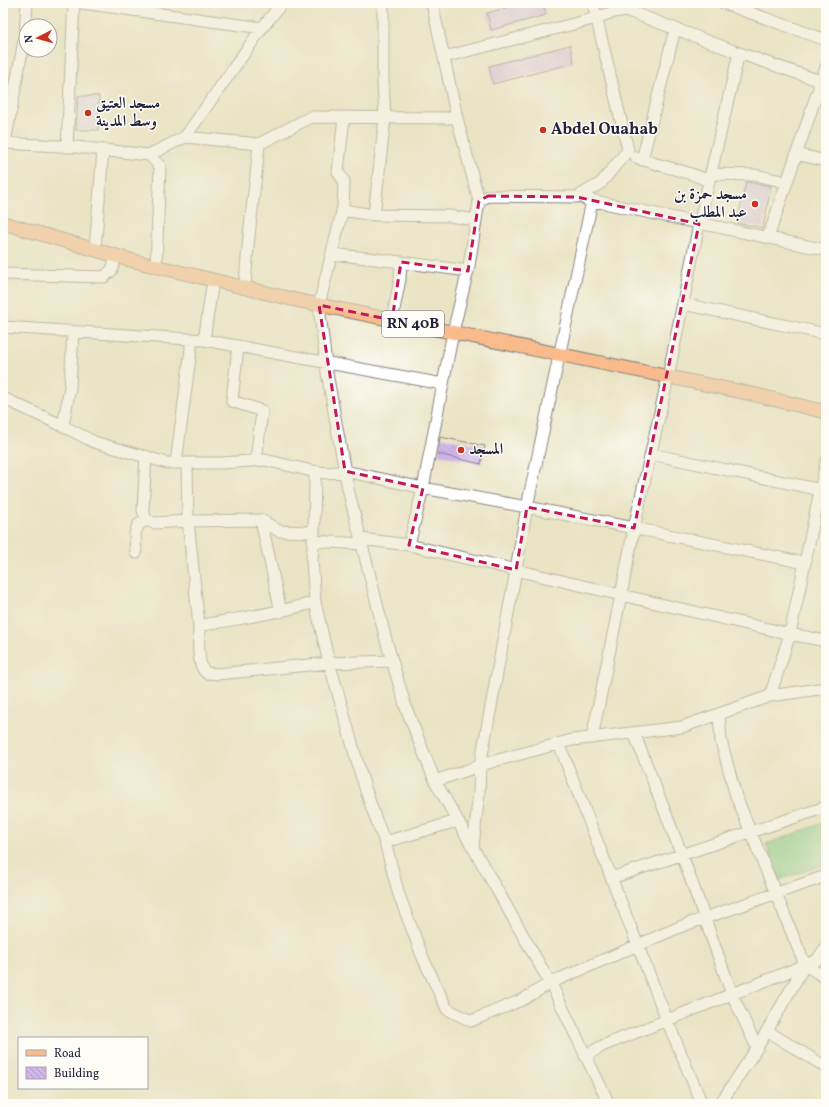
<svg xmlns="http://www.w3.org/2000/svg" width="829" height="1107" font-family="Vollkorn,Amiri,serif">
<defs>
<pattern id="building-back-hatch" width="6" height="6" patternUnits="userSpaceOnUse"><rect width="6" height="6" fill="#d2b6eb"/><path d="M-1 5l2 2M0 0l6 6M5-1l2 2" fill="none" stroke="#b49cca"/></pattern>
</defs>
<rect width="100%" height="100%" fill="#fdfcf7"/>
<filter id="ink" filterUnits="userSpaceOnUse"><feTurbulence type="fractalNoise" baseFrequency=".025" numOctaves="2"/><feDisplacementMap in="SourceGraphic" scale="8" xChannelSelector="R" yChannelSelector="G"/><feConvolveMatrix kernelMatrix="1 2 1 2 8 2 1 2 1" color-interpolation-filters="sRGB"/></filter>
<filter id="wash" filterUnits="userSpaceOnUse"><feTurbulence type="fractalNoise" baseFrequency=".012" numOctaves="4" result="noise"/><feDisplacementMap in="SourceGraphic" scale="16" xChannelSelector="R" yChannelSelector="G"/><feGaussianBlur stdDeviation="0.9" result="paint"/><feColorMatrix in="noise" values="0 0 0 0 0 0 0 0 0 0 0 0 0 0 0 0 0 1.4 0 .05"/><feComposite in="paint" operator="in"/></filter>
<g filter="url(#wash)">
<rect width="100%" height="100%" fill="#eae4c5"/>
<path fill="#81cb88" stroke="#527662" d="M823,823L826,831V864L779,880L766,844Z"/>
<g id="blocks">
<path fill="url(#building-back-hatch)" d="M524,3H543L546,15L491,30L487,13Z
M570,45L574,63L493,84L489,66Z
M78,96H99L98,130H76Z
M746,182L771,186L763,228L737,223Z
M440,437L485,446L481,464L438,454Z"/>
</g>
</g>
<g filter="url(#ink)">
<use href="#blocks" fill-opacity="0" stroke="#868380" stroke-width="1"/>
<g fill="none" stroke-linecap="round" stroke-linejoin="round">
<defs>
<path id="minor" d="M82,3L262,28
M432,3L457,118L479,201
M723,3L826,40
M597,17L618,11L631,12L739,53
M444,57L597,18
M344,117L338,172L344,181L343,208L319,305L327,373L348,489L386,640L406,708L435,781L553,988L609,1104
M185,137L259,144C255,192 247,239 245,287
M3,143L76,147L149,155L185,137L262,28L282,3
M5,143L25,35L27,3
M259,144L311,117L457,118
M67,147L74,3
M796,154L826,161
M149,155L160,166L156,266
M636,157C660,167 686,170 709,181
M642,160L675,29
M711,174L755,175L786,182
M585,199L826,250
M592,201L527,507L423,488L453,332L469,266L479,201L488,196L577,197L601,183L628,150L593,3
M342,210L374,215L385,118L383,81V3
M374,215L449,216L476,220
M768,238L826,67
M95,250L103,150
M332,254L401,262
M3,274L104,277L112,270L116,256
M213,280L204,340L443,384
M683,304L826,334
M392,320L400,279L401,262L468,271
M3,327L204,340
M238,346L232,401L262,411L256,460
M3,398L63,426L70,387L73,332
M63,426L94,442L167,463H222L265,460L312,471L327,473L345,471L423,488L409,545L361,539
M651,454L826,491
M146,456L143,510L146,520L154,523L188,521L199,626C237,618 277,614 315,602L312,560L314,532
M826,462L790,634L826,641
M176,463L191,349V339
M187,464L188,521L261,520L279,531L314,532L315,472
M261,520L281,612
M313,541L362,544
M409,545L516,570L527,507L634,528L621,595L516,570L480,766L479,792L473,847
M136,553L135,534L138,525L146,520
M805,563L634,528L668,377L699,224L739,53L826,83
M315,602L329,663L392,661
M199,626C199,636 196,668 207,673C210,674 214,673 217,674L329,663C348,723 360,784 385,842L457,821
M719,714L721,741L736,796L805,965L826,978
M634,733L682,855L732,994L757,1048
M592,738L621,595L790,634L770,696
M559,744L667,1020L702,1104
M435,781L491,762L572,740L682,727L770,696L826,688
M385,842L399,895L423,958L447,1009L471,1021L524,999L550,983L682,926L826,876
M611,878L826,807
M767,1031L826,1067
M585,1056L602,1046L805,965
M720,1104L757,1048L805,965L817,960L826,947"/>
<path id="major" d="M3,223L130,260L300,301L752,394L826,412"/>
</defs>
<use href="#minor" stroke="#868380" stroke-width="13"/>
<use href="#major" stroke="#868380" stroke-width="15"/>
<use href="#minor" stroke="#fff" stroke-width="11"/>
<use href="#major" stroke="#fabb8c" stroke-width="13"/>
</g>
</g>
<path d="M0 0H829V1107H0ZM488,196L577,197L699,224L634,528L527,507L516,570L409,545L423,488L345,471L319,305L392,320L401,262L468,271L479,201Z" fill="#eae4c5" fill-opacity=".55" fill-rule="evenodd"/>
<path fill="none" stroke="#c2185b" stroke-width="3" stroke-dasharray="8 5" stroke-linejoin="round" d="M488,196L577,197L699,224L634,528L527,507L516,570L409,545L423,488L345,471L319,305L392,320L401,262L468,271L479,201Z"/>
<g fill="#c8321e" stroke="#fdfcf7" stroke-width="1.5">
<circle cx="88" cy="113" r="4"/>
<circle cx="543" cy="130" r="4"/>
<circle cx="755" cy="204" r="4"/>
<circle cx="461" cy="450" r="4"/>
</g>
<g text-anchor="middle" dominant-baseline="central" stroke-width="3" stroke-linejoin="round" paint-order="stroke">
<rect fill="#fdfcf7" stroke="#646373" stroke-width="1" x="382" y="311" width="62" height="26" rx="3"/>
<g font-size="15" font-weight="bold" fill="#22223b">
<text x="413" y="324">RN 40B</text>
</g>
<g font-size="16" font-weight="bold" fill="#22223b" stroke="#fdfcf7" text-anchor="start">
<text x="96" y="104">مسجد العتيق<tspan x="96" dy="18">وسط المدينة</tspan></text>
<text x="551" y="130">Abdel Ouahab</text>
<text x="747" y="195" text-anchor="end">مسجد حمزة بن<tspan x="747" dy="18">عبد المطلب</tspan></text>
<text x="469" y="450">المسجد</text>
</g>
</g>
<rect width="829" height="1107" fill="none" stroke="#fdfcf7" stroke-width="16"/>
<rect x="18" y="1037" width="130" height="52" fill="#fdfcf7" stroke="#a5a5ac"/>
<rect x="26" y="1050" width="20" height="6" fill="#fabb8c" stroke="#a5a5ac"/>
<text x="54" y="1057" font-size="12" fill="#22223b">Road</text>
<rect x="26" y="1067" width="20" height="12" fill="url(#building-back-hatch)" stroke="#a5a5ac"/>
<text x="54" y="1077" font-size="12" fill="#22223b">Building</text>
<g transform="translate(38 38) rotate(264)"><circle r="19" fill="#fdfcf7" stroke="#a5a5ac"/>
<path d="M0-3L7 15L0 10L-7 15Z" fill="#c8321e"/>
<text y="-6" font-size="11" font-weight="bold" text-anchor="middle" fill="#22223b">N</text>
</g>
</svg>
